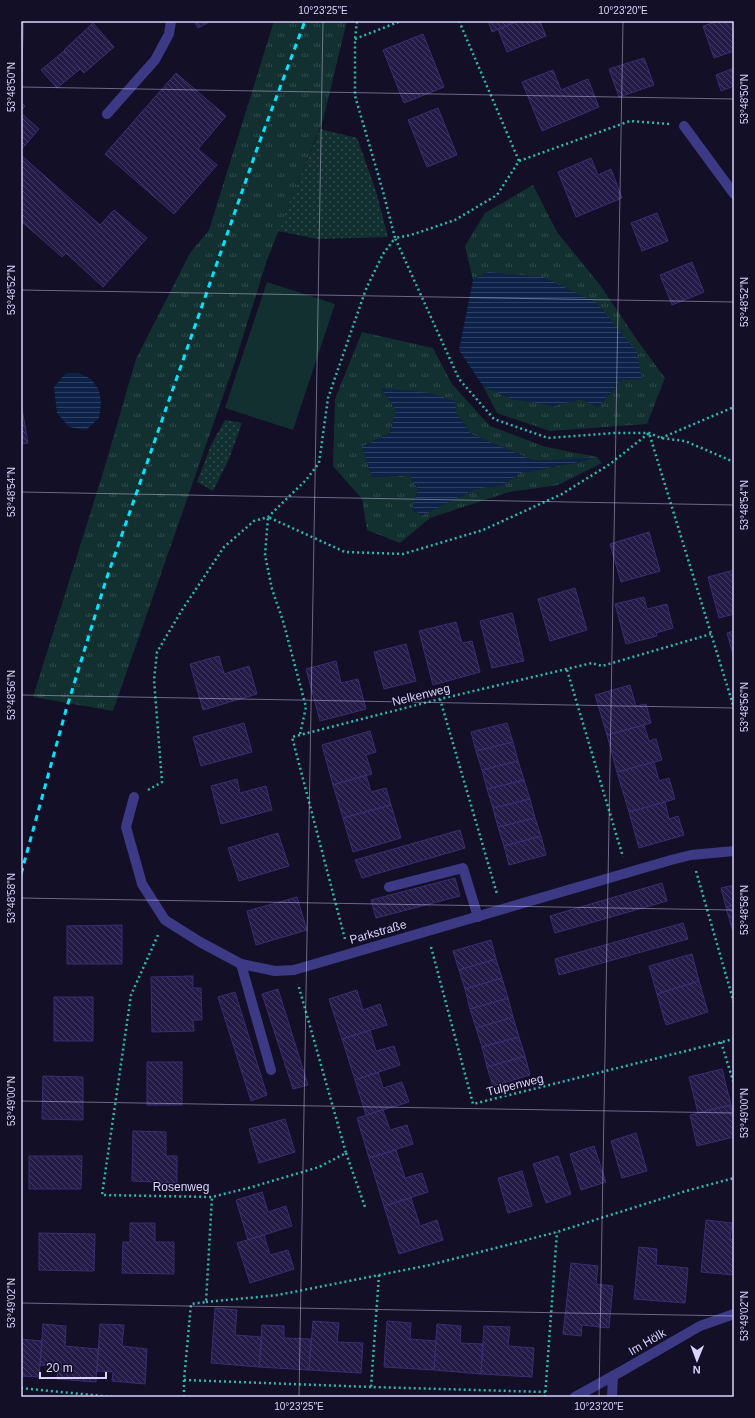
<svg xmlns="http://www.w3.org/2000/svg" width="755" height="1418" font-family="Helvetica,sans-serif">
<defs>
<pattern id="grass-tufts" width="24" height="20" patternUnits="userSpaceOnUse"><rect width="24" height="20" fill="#12302f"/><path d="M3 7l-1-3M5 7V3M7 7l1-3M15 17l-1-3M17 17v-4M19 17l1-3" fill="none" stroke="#344d4e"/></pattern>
<pattern id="park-dots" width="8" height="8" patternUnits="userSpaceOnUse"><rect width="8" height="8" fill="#12302f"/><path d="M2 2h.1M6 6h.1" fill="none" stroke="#344d4e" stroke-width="1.8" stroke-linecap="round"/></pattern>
<pattern id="water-rules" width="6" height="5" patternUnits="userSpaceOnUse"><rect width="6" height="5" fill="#0c2248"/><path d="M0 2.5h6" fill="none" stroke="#2f4163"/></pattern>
<pattern id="building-back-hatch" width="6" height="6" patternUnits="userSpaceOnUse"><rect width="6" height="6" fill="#241b47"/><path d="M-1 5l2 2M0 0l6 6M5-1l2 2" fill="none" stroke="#433b63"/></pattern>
</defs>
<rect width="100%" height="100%" fill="#130f26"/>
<path fill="url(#grass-tufts)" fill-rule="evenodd" d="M274,21H347L323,120L267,260L236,359L113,711L33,697L105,466L136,359L190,253L209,230Z
M533,185L557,232L600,285L637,340L665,378L647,424L550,431L497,413L483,386L512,399L554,406L581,399L598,407L622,380L488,272L473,280L465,246L485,213Z
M362,332L433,348L452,384L490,426L546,447L597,457L602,463L558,485L509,492L430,518L400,543L367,530L362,499L333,466L335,399ZM381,388L457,414L471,434L535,461L594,458L574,463L520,473L503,485L475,489L422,515L412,510L418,489L409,475L372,477L362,447L390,433L396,410Z"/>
<path fill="url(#park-dots)" d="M320,129L357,138L376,191L388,237L318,239L278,231Z
M225,420L242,423L229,459L213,491L197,482L211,445Z"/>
<path fill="#12302f" d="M267,282L335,304L293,430L225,408Z"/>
<path fill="url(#water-rules)" d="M488,272L543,277L597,303L637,352L642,379L622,380L598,407L581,399L554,406L512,399L483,386L459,350L473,280Z
M66,373H79L91,379L99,390L101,403L99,418L86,430L69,427L57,413L54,387Z
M381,388L430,393L455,401L457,414L471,434L535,461L597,457L574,463L520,473L503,485L475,489L423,515L412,510L418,489L409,475L372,477L362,447L390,433L396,410Z"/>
<path fill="url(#building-back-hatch)" stroke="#3b2d73" d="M194,21H211L198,28Z
M488,21H518L492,32Z
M518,21H540L546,36L507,52L498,29Z
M719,21H734V51L714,58L703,26Z
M93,23L114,47L84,73L64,50Z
M423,34L444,87L404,103L383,50Z
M64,51L80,69L57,88L41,70Z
M644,58L654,85L619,97L609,69Z
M734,68V86L721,91L716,75Z
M553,70L561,90L588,79L599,107L542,131L522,82Z
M176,73L226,116L198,149L217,165L174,214L105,154Z
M21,102L25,106L21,111Z
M438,108L457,155L427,167L408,120Z
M21,113L39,129L21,150Z
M21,155L100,225L114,210L147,238L103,287L66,253L62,257L21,221Z
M591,158L598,175L611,169L622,198L576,217L558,172Z
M657,213L668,241L642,251L631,223Z
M692,262L704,292L672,305L660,275Z
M21,403L28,443L21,444Z
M649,532L660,571L621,582L610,544Z
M734,570V614L719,618L708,577Z
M575,588L587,630L550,641L538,599Z
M644,597L647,609L667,604L673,628L656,633L657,636L626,644L615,604Z
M512,613L524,661L492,668L480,621Z
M456,622L462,643L472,641L480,672L433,685L419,631Z
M734,631V658L727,633Z
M406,644L416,681L384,689L374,652Z
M219,656L224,674L249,666L257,694L203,710L190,664Z
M336,661L341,683L358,679L366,709L320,721L306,669Z
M630,685L636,706L646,704L651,723L607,735L595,695Z
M244,723L252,752L201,766L193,737Z
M507,723L513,742L476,751L471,732Z
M644,725L649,741L656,739L662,760L617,772L607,735Z
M370,731L376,752L366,755L372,774L333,785L322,745Z
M513,742L518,761L482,770L476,751Z
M518,761L524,780L487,789L482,770Z
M654,762L659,781L669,778L675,799L629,812L617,772Z
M366,775L371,792L386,788L391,805L343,818L333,785Z
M237,779L240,793L266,786L272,810L221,824L211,786Z
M524,780L530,799L493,808L487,789Z
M530,799L535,818L498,827L493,808Z
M665,802L669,819L678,816L684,835L639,848L629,812Z
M391,805L401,838L353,852L343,818Z
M535,818L541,836L504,846L498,827Z
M460,830L465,848L362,878L355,860Z
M278,833L289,866L239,881L228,848Z
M541,836L546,855L509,865L504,846Z
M455,878L460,896L376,918L371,900Z
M662,883L667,901L555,933L550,916Z
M734,885V905L726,907L721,888Z
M297,897L307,930L256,945L247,911Z
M734,905V925H731L726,907Z
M683,923L688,939L559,975L555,959Z
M122,925V964H67V926Z
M731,925H734V935Z
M491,940L496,959L459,970L453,951Z
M692,954L699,981L657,994L649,966Z
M496,959L502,978L465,989L459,970Z
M193,976V988H201L202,1020H193L194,1031L152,1032L151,977Z
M502,978L508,998L470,1009L465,989Z
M699,981L708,1012L666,1025L657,994Z
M278,989L308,1085L293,1089L262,994Z
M357,990L363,1010L380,1004L387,1025L342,1039L329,999Z
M235,992L267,1095L251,1101L218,997Z
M54,997H93V1041H54Z
M508,998L513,1017L476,1028L470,1009Z
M513,1017L519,1037L482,1047L476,1028Z
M370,1030L376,1051L394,1046L400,1065L355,1080L342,1039Z
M519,1037L525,1056L487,1067L482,1047Z
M525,1056L530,1075L493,1086L487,1067Z
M147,1062H182V1105H147Z
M722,1069L731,1105L698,1113L689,1077Z
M378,1072L383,1088L402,1082L409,1102L366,1115L355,1080Z
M43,1076L83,1077V1120L42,1119Z
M731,1105L734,1117V1137L697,1146L690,1115Z
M383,1110L390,1130L407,1125L413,1144L369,1158L357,1118Z
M285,1119L295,1152L259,1163L249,1129Z
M133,1131L166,1132V1156H177V1183L132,1181Z
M636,1133L647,1171L622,1178L611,1141Z
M594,1146L606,1182L581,1190L570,1154Z
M396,1150L405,1178L422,1173L428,1192L384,1206L369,1158Z
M29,1156H82L81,1189H29Z
M558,1156L571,1194L546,1203L533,1164Z
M522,1171L532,1206L508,1213L498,1178Z
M262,1192L268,1212L286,1206L292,1226L248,1240L236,1200Z
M411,1198L420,1226L437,1220L443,1240L399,1254L384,1206Z
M706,1220L732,1223L730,1239L734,1240V1275L701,1272Z
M130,1223H155V1242H174V1274L122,1273L123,1242H130Z
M39,1233L95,1234L94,1271L39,1270Z
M264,1235L270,1255L288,1250L294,1269L250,1283L237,1243Z
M639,1247L657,1249L656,1265L688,1268L685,1303L634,1299Z
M571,1263L598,1266L596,1284L613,1286L609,1328L582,1325L581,1336L563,1334Z
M215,1308L237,1310L235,1335L262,1337L259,1367L211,1363Z
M313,1321L339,1323L337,1342L363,1343L361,1373L309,1370Z
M387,1321L411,1323L410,1339L436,1341L434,1370L384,1367Z
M43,1324L66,1326L65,1346L98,1349L96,1382L57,1379L58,1367L40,1365Z
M100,1324L124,1325L122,1346L147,1349L145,1384L112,1381L113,1372L97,1371Z
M437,1324L461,1326L460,1343L483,1344L481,1374L434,1370Z
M262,1325L284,1326V1338L311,1339L309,1370L259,1367Z
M484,1326L510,1327L508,1346L534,1348L532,1377L481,1374Z
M21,1339L42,1341L39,1377L21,1376Z"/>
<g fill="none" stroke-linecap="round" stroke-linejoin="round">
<path stroke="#2fb8b0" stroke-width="2.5" stroke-dasharray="2 3" stroke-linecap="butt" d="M459,21L519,161
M355,39L401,21
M669,124L630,121L519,161L497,195L455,220L411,235L395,238L459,379L494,419L548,438L614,433H649L661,438L685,441L734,462
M661,438L734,407
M567,670L623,857
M440,699L497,894
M300,734L306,707L283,621L272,589L265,555L268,517L345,552L403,554L483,530L562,494L610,464L649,433L734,708
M148,790L162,782L154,680L157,652L182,610L224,547L254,521L268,517L306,480L319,463L328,398L366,289L383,254L395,238L382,188L355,96V39L357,21
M696,871L734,1003
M158,935L131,995L102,1195L212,1197L252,1187L319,1167L346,1153L298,984
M345,939L292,737L440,699L592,663L602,666L711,634
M431,947L473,1104L734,1039
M721,1042L734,1084
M346,1153L365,1207
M379,1275L371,1387L546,1392
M206,1302L278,1295L430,1265L557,1232L686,1191L734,1178
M184,1380L371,1387
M21,1388L112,1397
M184,1397V1380L191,1304L206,1302L212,1197
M545,1397L557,1232"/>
<path stroke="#3d3a85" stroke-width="10" d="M107,114L155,60L169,34L171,21
M389,887L463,868L478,917
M241,964L271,1070
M612,1397L613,1376"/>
<path stroke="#3d3a85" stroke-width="10" d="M684,126L734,194
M134,797L126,827L142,884L165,920L200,942L241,964L275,971L294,970L671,860L691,855L734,851
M575,1397L622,1371L700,1326L734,1314"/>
<path stroke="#00e5ff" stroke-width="3" stroke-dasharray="6 5" stroke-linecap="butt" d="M21,874L66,710L106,580L258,146L305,21"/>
</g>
<path fill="none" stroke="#d9d4ff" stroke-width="1" stroke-opacity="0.45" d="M21,87L734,99M21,149L23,21M21,290L734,302M21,492L734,505M21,695L734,708M21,898L734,910M21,1101L734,1113M21,1303L734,1316M299,1397L323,21M599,1397L623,21"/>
<g text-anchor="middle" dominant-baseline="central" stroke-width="3" stroke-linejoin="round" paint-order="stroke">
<g font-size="12" fill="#d9d4ff" stroke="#130f26">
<text transform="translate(421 695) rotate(-14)">Nelkenweg</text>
<text transform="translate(378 932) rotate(-16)">Parkstraße</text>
<text transform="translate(515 1085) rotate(-14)">Tulpenweg</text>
<text x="181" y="1187">Rosenweg</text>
<text transform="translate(647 1342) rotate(-30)">Im Hölk</text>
</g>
</g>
<rect width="755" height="1418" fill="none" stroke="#130f26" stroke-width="44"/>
<g transform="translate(697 1360) rotate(181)" stroke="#130f26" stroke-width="3" paint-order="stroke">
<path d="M0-3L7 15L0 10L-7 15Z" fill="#d9d4ff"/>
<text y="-6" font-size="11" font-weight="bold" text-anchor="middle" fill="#d9d4ff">N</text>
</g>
<path d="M40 1372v6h66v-6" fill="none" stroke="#d9d4ff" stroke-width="2"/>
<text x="46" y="1372" font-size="12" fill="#d9d4ff" stroke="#130f26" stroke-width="3" paint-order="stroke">20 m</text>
<rect x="22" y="22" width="711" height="1374" fill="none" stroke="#d9d4ff" stroke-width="1.5"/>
<g font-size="10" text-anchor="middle" fill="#d9d4ff">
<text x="323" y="14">10°23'25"E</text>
<text x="623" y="14">10°23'20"E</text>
<text transform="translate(11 87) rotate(-90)" y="4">53°48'50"N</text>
<text transform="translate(744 99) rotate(-90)" y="4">53°48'50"N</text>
<text transform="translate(11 290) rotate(-90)" y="4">53°48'52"N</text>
<text transform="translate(744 302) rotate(-90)" y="4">53°48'52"N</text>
<text transform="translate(11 492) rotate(-90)" y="4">53°48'54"N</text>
<text transform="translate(744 505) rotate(-90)" y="4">53°48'54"N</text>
<text transform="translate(11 695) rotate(-90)" y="4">53°48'56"N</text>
<text transform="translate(744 707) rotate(-90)" y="4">53°48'56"N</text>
<text transform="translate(11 898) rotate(-90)" y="4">53°48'58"N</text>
<text transform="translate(744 910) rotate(-90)" y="4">53°48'58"N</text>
<text transform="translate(11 1101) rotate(-90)" y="4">53°49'00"N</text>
<text transform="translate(744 1113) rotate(-90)" y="4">53°49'00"N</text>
<text transform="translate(11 1303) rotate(-90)" y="4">53°49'02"N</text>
<text transform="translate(744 1316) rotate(-90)" y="4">53°49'02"N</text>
<text x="299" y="1410">10°23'25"E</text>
<text x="599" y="1410">10°23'20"E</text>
</g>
</svg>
